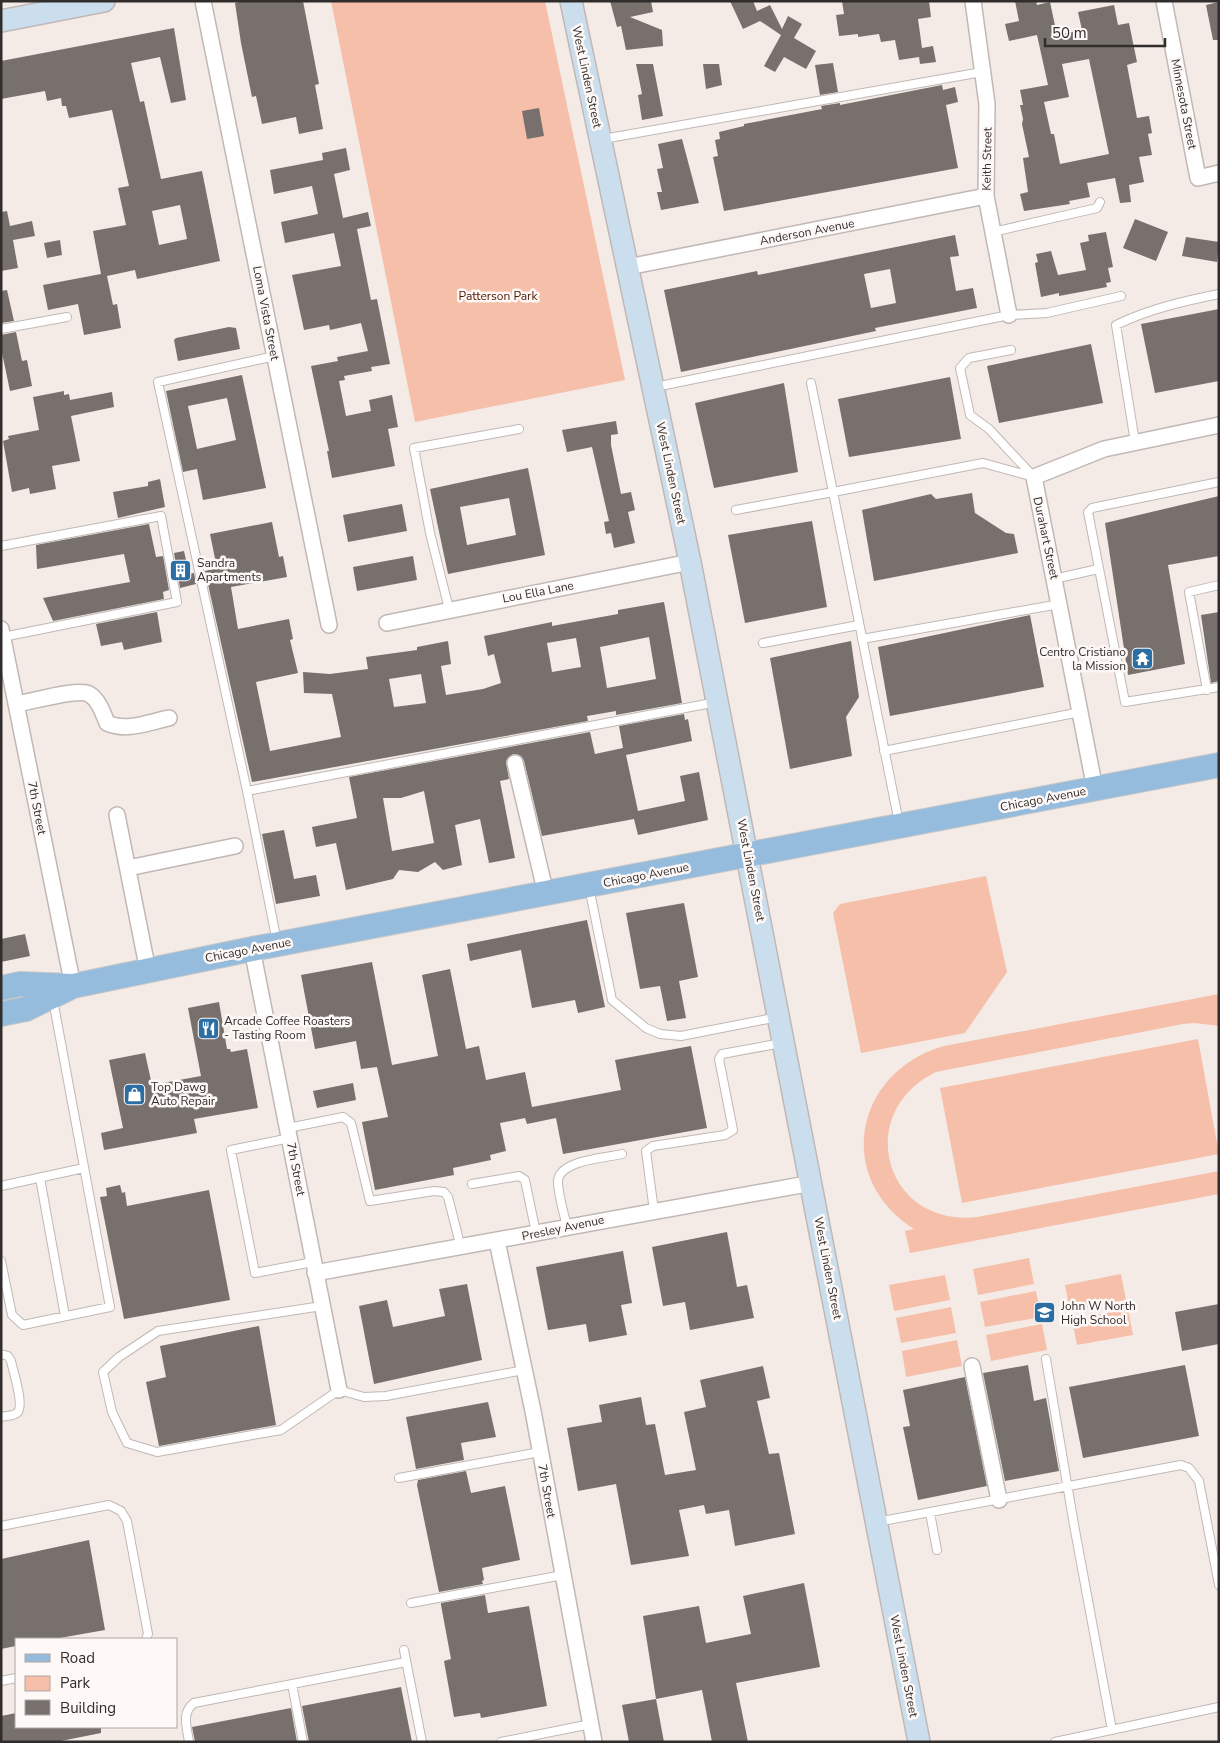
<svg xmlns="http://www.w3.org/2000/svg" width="1220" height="1743" font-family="'Nunito Sans',sans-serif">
<rect width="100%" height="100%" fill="#f4ebe7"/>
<path fill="#f6bfa9" d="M331,1H545L625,380L415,422Z
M986,876L1007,972L965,1033L861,1053L833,913L840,904Z
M1219,994V1026L1195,1023L1183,1024L936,1072C853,1112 884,1228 977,1217L1219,1171V1194L910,1253L905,1231L914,1229C833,1178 855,1071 944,1046Z
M1198,1039L1219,1154L962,1203L940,1088Z
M1029,1258L1034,1284L978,1295L973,1269Z
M1121,1274L1126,1300L1070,1311L1065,1285Z
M945,1275L950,1300L894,1311L889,1285Z
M1036,1291L1041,1317L985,1327L980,1302Z
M951,1307L956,1333L901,1343L896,1318Z
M1128,1309L1133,1335L1077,1345L1072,1320Z
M1042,1324L1047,1350L991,1361L986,1335Z
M957,1340L962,1366L906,1377L902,1351Z"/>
<path fill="#78706d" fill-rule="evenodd" d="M243,1H303L319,84L315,85L323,129L299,134L296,117L262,124L256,96L252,97L241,43L235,3Z
M610,1H651L653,12L630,17L662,30L663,46L626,50L621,26L617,27Z
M730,1H753L757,11L770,5L782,29L788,16L802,24L794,38L816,51L806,69L784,57L775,72L764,66L781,35L760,21L743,29Z
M842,1H929L931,17L918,19L922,48L933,46L936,62L920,64L919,57L899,60L895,40L881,42L879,34L858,37V34L839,36L836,15L844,14Z
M1015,1H1036L1037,5L1050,2L1057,35L1082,30L1078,12L1114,5L1118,25L1129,23L1137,62L1127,65L1137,118L1149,116L1152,133L1148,134L1152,155L1139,157L1144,182L1129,185L1131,202L1120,203L1115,178L1087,183L1090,197L1069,201L1070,204L1024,211L1020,194L1028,192L1023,158L1029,157L1022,124L1023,119L1020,105H1023L1020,90L1048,85L1037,35L1009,41L1005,24L1019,21ZM1089,59L1109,154L1060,164L1054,134H1051L1044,102L1069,97L1062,64Z
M1219,2V40H1213L1206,5Z
M174,28L186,100L171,103L160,57L131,63L140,102L144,101L161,179L202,171L220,261L137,279L135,270L107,276L113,305L117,304L121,328L84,335L78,304L48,310L43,285L101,274L93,231L126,225L118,188L129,186L112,110L69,118L66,106H62L61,98L47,101L45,91L1,99V61ZM180,205L187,239L159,245L152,211Z
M833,63L838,92L820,95L815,65Z
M636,64H653L663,116L642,120L638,95L642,94Z
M703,64H719L722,85L706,89Z
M942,85L943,90L955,87L958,102L946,105L958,168L724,211L713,157L718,156L715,140L720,139L719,132L744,126V124L822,109L821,106L840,103V105Z
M539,108L544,136L527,139L522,111Z
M682,139L699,203L661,210L657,192H662L657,169L663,168L658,144Z
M346,148L350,170L334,174L343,218L368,212L371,226L357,229L371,300L377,299L390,364L371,367L372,371L344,376L345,380L339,381L346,416L371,411L369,400L392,395L398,427L388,429L395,466L332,478L327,451H329L311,366L338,361L337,357L368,351L361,323L330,330L329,325L304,330L292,275L341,266L334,233L285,243L281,222L318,214L312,186L274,194L270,170L323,160L322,153Z
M7,211L10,226L32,221L35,236L13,240L18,268L1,271V212Z
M1135,219L1168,232L1156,261L1123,248Z
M1106,232L1113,267L1108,268L1111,282L1106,283L1107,287L1059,296V293L1041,297L1035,263L1038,262L1036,254L1051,251L1058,275L1086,270L1080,243L1089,241L1088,235Z
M955,235L959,256L950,257L956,291L973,288L977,308L875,328L876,331L681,372L664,290L757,271L758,275ZM890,269L896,303L871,308L864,274Z
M1186,237L1219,242L1217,262L1182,256Z
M60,240L62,255L47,258L44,243Z
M7,290L14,321L1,323V291Z
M1219,309V381L1155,393L1141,324Z
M229,327L236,328L240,349L178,361L174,340L176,338Z
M16,332L22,361L27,360L32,386L10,391L1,348V335Z
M1091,344L1103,403L999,423L987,366Z
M242,375L266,488L203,500L197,469L183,472L166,391ZM227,398L236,440L197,449L188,406Z
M950,377L961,439L849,457L838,399Z
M784,383L798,472L714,488L695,403Z
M64,391V395L69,394L70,400L112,392L114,407L71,416L80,461L52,466L56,489L30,494L29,488L12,492L3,441L9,439L8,436L39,430L33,397Z
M616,421L618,434L611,435V445L621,494L631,492L635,510L628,512L635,543L614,548L611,533L606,534L604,522L609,521L592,447L567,452L562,430Z
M528,468L545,555L448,574L430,489ZM509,498L516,535L467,545L460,507Z
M160,479L165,507L118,518L113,492L148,486V482Z
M972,493L975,513L1006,533L1014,534L1018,553L874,581L862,510L931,494L936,499Z
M1219,496V556L1168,565L1185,664L1128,675L1105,523Z
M402,504L407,531L348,542L343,515Z
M812,521L827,607L745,623L728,535Z
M272,522L279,557L283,556L287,577L231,587L238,629L289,619L293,639L290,640L298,673L256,682L270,751L341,737L332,694L304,693L303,672L330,674L368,669L366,657L417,650V647L448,641L451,664L441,666L446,695L483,689L501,683L494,654L488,656L484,636L552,622V626L618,614V610L664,602L682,703L616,715V711L587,716L588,721L252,782L205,571L217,568L210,534ZM649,637L656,679L607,688L600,647ZM576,638L581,667L552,672L547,643ZM421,674L426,703L394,707L389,679Z
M149,524L156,557L163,556L169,590L163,592L164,599L53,621L43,598L130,582L124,554L37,569L36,545Z
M184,551L189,574L194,573L196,584L180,588L174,553Z
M413,556L417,580L357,591L353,567Z
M157,612L162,642L124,650L122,642L101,646L96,624Z
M1219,612V681L1211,683L1201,615Z
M1030,615L1044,687L890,716L878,647Z
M851,641L859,697L846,717L852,756L790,769L770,658Z
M684,714L685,720L688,719L692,741L626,755L638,811L685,801L680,776L699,772L708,820L638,835L634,819L542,836L524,761L521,756L513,754L506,761L509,779L500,781L515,858L489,863L480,819L455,825L462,865L443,870L435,862L418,872L399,870L393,879L346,890L336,843L316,847L312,827L357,818L349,777L590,732L595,754L623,748L619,726ZM424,791L434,843L392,851L383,798H401Z
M284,830L294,879L316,875L320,896L276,904L262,834Z
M684,903L698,977L679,981L686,1018L667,1021L660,986L640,989L626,913Z
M587,920L605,1007L578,1013L575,1000L532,1008L521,950L470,961L467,944Z
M25,934L30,956L1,962V939Z
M372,962L392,1065L438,1056L422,975L450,969L466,1049L479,1046L486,1080L525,1072L532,1107L621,1090L615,1060L691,1046L707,1128L563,1154L556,1118L527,1124L525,1118L500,1123L506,1151L490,1155L491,1160L453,1168L454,1175L375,1190L362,1122L388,1117L377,1067L361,1069L356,1041L315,1049L301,975Z
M219,1002L227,1049H230L231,1052L247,1049L258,1108L194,1119L197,1133L104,1150L101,1133L123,1128L109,1060L145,1053L152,1085L201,1076L188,1008Z
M353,1083L356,1100L317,1108L313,1091Z
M120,1185L122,1193L125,1192L127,1206L209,1190L230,1300L124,1319L100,1197L107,1196L106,1188Z
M727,1232L737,1287L747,1285L754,1318L690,1330L685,1302L663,1306L652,1247Z
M623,1251L632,1303L621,1305L627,1335L589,1342L586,1324L548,1330L536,1267Z
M467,1284L482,1360L374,1384L359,1306L387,1300L393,1327L445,1316L439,1289Z
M1219,1304V1344L1182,1351L1175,1312Z
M259,1326L276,1425L159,1446L146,1382L166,1377L160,1346Z
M1028,1365L1034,1401L1046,1398L1059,1471L1005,1481L983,1373Z
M1185,1365L1199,1436L1083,1458L1069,1387Z
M763,1366L770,1398L757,1401L769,1454L779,1453L795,1534L735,1546L729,1510L706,1514L704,1505L679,1510L689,1556L631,1565L616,1484L578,1491L567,1428L602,1422L599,1405L641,1397L646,1425L655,1424L665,1475L696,1470L684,1412L706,1407L700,1380Z
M965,1377L987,1486L918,1500L903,1427L910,1426L903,1390Z
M488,1402L496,1437L461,1443L464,1460L416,1469L406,1417Z
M466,1471L471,1493L505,1486L520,1560L482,1568L484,1580L482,1581L483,1584L439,1592L417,1485L418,1480Z
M89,1540L105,1630L54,1639H16V1646L1,1649V1559Z
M804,1583L820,1667L736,1683L748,1742H712L702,1690L656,1699L643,1616L699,1606L706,1643L751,1634L743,1596Z
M485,1595L488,1613L529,1606L547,1706L481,1718L480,1713L454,1717L444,1661L451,1659L441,1605V1603Z
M401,1687L412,1742H309L302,1706Z
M656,1699L664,1742H629L622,1705Z
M291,1708L297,1742H195L192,1727Z
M16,1713V1727H101V1733L56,1742H1V1716Z"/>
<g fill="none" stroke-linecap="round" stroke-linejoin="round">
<defs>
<path id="lane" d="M603,139L982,72
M993,232L1097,208L1100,202
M1,329L67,317
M1011,350L969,358L960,368L970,415L989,429L1032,475
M275,356L158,382L247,791L277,942
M655,387L1009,315L1047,313L1121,296
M1135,442L1116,325C1149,309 1184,301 1219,294
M1219,482L1092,508L1088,512L1125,702L1219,687
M736,510L833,492L811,383
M1,546L161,516L177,602L3,637
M1054,579L1098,569
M449,609L430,533L414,448L519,429
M862,639L1060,604
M763,643L859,625
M1207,690L1189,592L1219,585
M884,751L1080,712
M247,791L717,702
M899,823L833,492L983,463L1034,477
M589,887L612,1000L646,1028L660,1034L681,1036L778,1017
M288,1128L343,1117L351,1123L370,1201L434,1191L444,1192L448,1197L461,1248
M290,1138L231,1150L255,1273L313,1262
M40,1178L65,1316
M472,1184L519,1176L525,1180L536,1233
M1,1186L84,1168
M654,1211L646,1151L653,1146L725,1135L733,1130L719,1059L722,1054L782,1043
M567,1227C564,1213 558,1195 558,1181C559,1160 606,1158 622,1154
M1,1261L12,1315L23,1325L110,1307L53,1000
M322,1306L158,1331L119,1357L103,1372L112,1412L127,1443L157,1452L281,1430L339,1390L364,1397L386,1396L524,1370
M1,1354L8,1356L11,1361C13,1371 25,1406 17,1413C13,1416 6,1416 1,1417
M1046,1359L1074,1525L1112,1730
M399,1478L540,1452
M930,1513L937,1550
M877,1522L1181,1465L1189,1468L1199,1481L1219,1585
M1,1526L109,1505L121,1511L127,1521L148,1634L146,1639
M411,1603L563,1575
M404,1650L422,1742
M1,1681L16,1678
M292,1684L303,1742
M189,1742C187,1727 181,1713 194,1703L406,1662
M501,1742L591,1724
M1055,1742L1219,1707"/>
<path id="street" d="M203,1L329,625
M973,1L987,104L986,196L1009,315
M1164,1L1198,178L1219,173
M628,267L986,196
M387,623L690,562
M1,629L73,986
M16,704C31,702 77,688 89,694C99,700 103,713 107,723C127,732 149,722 169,718
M515,763L546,894
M1095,789L1034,477L1104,449L1219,425
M117,815L148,971
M128,868L235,846
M252,949L339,1390
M497,1241L533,1411L594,1742
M315,1273L812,1183
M972,1366L999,1500"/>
<path id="secondary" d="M571,1L690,562L919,1742
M1,21L104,1"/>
<path id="primary" d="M1,988L20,984L73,986L252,949L1219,765
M1,1014L26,1009L69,988"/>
</defs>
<use href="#lane" stroke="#c1b8b5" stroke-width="10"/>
<use href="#street" stroke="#c1b8b5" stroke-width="18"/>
<use href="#secondary" stroke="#c1b8b5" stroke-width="24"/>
<use href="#primary" stroke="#c9c8c8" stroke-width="26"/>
<use href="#lane" stroke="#fff" stroke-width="8"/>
<use href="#street" stroke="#fff" stroke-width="15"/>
<use href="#secondary" stroke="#cadeee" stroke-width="21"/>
<use href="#primary" stroke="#96bcdd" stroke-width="24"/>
</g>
<defs>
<symbol id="building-square" viewBox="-11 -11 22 22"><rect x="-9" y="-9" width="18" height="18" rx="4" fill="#2a6ea3" stroke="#fef9f7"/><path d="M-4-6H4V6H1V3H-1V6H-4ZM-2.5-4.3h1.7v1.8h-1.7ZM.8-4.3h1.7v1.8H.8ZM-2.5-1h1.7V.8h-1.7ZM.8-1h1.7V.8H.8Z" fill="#fff"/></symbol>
<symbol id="temple-square" viewBox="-11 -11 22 22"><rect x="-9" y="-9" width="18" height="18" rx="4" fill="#2a6ea3" stroke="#fef9f7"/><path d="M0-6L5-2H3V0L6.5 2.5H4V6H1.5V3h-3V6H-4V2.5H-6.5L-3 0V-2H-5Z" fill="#fff"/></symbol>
<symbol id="restaurant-square" viewBox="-11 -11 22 22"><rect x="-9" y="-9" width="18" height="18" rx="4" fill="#2a6ea3" stroke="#fef9f7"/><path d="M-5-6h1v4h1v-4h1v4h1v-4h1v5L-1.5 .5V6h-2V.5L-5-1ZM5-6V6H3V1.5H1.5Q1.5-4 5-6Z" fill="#fff"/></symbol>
<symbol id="shop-square" viewBox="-11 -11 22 22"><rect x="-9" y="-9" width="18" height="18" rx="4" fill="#2a6ea3" stroke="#fef9f7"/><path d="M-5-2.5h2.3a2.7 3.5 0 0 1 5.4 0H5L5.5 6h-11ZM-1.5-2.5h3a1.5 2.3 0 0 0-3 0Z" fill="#fff"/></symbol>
<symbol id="school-square" viewBox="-11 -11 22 22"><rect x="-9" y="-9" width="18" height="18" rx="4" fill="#2a6ea3" stroke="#fef9f7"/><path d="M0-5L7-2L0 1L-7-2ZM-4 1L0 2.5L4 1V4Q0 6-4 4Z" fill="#fff"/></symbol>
</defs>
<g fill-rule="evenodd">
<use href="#building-square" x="168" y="558" width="25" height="25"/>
<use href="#temple-square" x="1130" y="646" width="25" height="25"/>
<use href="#restaurant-square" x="196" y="1016" width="25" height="25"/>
<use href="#shop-square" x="122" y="1082" width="25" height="25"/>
<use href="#school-square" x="1032" y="1300" width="25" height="25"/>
</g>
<g text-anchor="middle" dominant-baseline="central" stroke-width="5" stroke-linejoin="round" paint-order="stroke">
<g font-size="12" fill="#312d2c" stroke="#fef9f7">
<text transform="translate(587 77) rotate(78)">West Linden Street</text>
<text transform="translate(1184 104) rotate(79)">Minnesota Street</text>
<text transform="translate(987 159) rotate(-89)">Keith Street</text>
<text transform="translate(807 232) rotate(-11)">Anderson Avenue</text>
<text transform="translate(266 313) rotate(79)">Loma Vista Street</text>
<text transform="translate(671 473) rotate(78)">West Linden Street</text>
<text transform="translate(1046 538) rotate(78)">Durahart Street</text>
<text transform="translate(538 592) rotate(-11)">Lou Ella Lane</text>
<text transform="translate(1043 799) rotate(-11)">Chicago Avenue</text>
<text transform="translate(37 808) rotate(79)">7th Street</text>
<text transform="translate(751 870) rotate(79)">West Linden Street</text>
<text transform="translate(646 875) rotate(-11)">Chicago Avenue</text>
<text transform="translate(248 950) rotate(-11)">Chicago Avenue</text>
<text transform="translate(296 1169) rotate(79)">7th Street</text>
<text transform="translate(563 1228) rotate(-12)">Presley Avenue</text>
<text transform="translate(828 1268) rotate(79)">West Linden Street</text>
<text transform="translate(547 1491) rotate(80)">7th Street</text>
<text transform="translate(904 1666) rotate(79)">West Linden Street</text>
</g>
<g font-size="12" fill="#4e1600" stroke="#fef9f7">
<text x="498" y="296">Patterson Park</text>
</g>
<g font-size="12" fill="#312d2c" stroke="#fef9f7" text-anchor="start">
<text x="197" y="563">Sandra<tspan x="197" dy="14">Apartments</tspan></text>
<text x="1126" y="652" text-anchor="end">Centro Cristiano<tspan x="1126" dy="14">la Mission</tspan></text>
<text x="224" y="1021">Arcade Coffee Roasters<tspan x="224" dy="14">- Tasting Room</tspan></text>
<text x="151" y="1087">Top Dawg<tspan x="151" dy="14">Auto Repair</tspan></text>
<text x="1061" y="1306">John W North<tspan x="1061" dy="14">High School</tspan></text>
</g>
</g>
<rect width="1220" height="1743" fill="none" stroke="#312d2c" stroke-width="5"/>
<rect x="15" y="1638" width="162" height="90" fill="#fef9f7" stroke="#aca7a6"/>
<rect x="25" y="1654" width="25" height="8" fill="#96bcdd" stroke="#aca7a6"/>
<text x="60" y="1663" font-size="15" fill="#312d2c">Road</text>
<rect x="25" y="1676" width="25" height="15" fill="#f6bfa9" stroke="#aca7a6"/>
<text x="60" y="1688" font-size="15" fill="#312d2c">Park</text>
<rect x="25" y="1700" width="25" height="15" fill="#78706d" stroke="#aca7a6"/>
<text x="60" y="1713" font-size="15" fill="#312d2c">Building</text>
<path d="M1045 38v8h120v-8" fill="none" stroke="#312d2c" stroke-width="2.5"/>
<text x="1052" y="38" font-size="15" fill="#312d2c" stroke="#fef9f7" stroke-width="4" paint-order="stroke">50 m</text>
</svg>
